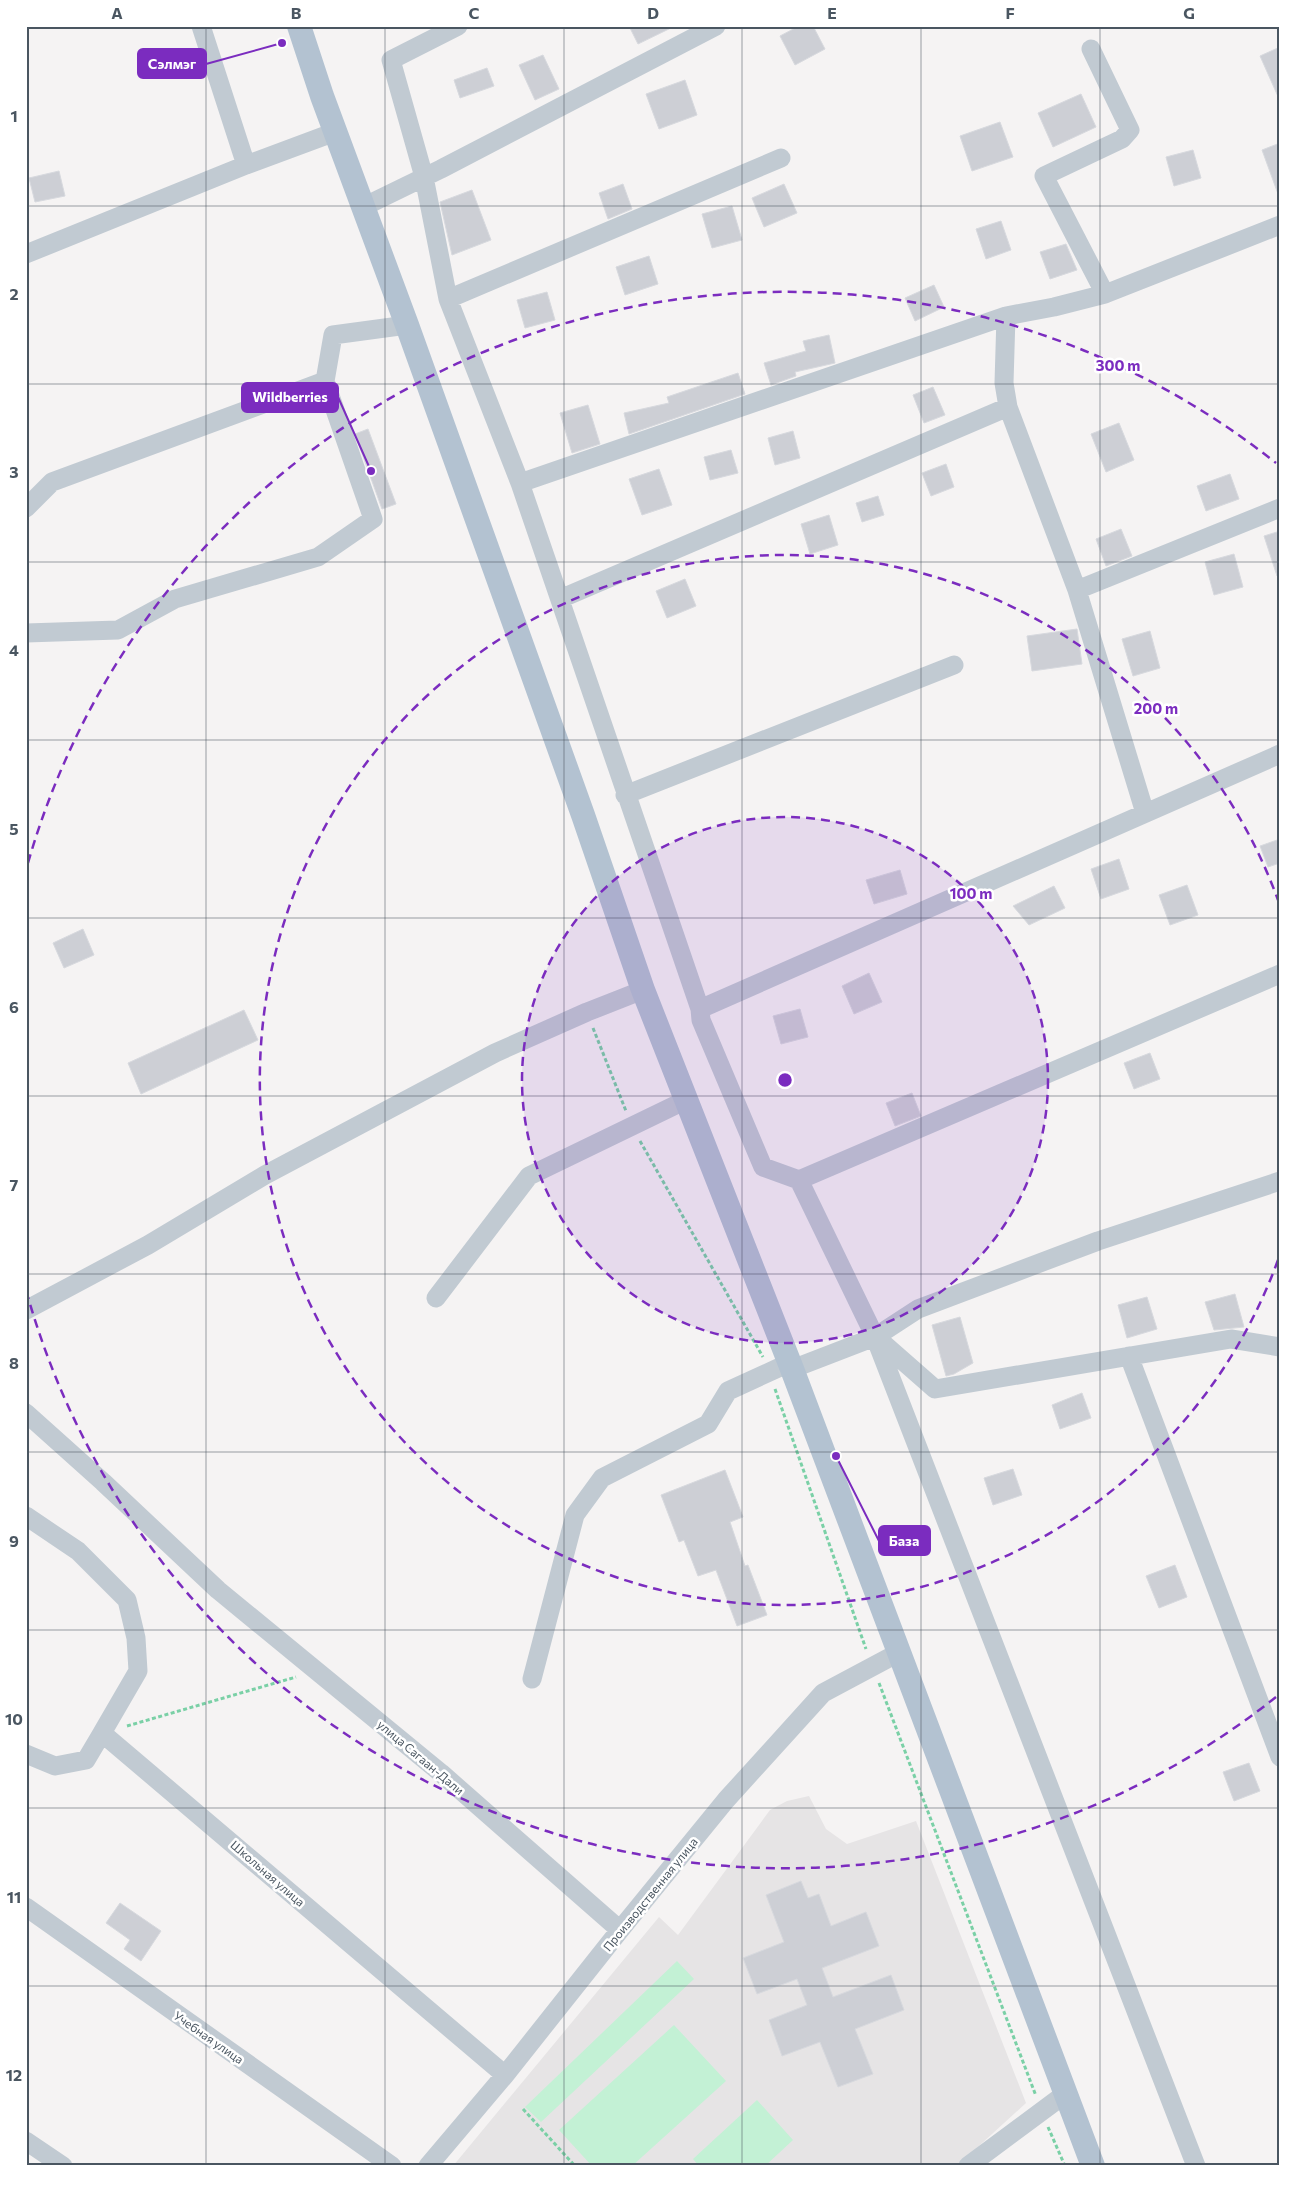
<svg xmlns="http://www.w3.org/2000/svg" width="1306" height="2192" font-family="Commissioner,sans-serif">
<rect width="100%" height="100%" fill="#f5f3f3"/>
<path fill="#e6e4e5" d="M809,1796L826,1829L847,1844L916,1821L1026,2103L957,2166H453L659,1917L678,1935L770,1810L787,1801Z"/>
<path fill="#c3f1d5" d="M677,1961L694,1979L541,2122L525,2107Z
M674,2025L726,2081L632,2166H592L559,2130Z
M757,2100L793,2140L765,2166H699L693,2159Z"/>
<path fill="#cdcfd5" stroke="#d7d9de" d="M629,26H675L638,44Z
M799,26H813L825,49L795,65L780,36Z
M1280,47V101L1260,56Z
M543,55L559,89L535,100L519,65Z
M487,68L494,86L460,98L454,80Z
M685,80L697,115L659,129L646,94Z
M1081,94L1096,127L1053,147L1038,113Z
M1000,122L1013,157L972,171L960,136Z
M1280,143V194H1278L1262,150Z
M1193,150L1201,178L1174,186L1166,157Z
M59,171L65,196L35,202L29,178Z
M623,184L632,209L608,219L599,193Z
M784,184L797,213L764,227L752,198Z
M472,190L491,240L452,255L440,202Z
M732,206L742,240L712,248L702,214Z
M1001,221L1011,250L986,259L976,229Z
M1066,244L1077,270L1050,279L1040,252Z
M649,256L658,284L625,295L616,267Z
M934,285L944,307L915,321L905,298Z
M547,292L555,320L525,328L517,300Z
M829,335L835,363L795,372L796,376L771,385L764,363L806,351L803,341Z
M738,373L745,394L629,434L624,413L669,403L667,397Z
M933,387L945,415L924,423L913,395Z
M588,405L600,444L572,453L560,413Z
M1119,423L1134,460L1106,472L1091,434Z
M368,429L396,504L382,509L355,434Z
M793,431L800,458L775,465L768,438Z
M731,450L738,473L710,480L704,457Z
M946,464L954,487L931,496L922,473Z
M659,469L672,505L642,515L629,479Z
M1230,474L1239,499L1206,511L1197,486Z
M878,496L884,515L862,522L856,503Z
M829,515L838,545L810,554L801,524Z
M1121,529L1132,556L1106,566L1096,539Z
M1280,531V575L1277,576L1264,536Z
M1234,554L1243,587L1214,595L1205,562Z
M685,579L696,606L667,618L656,591Z
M1077,629L1082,664L1032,671L1027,636Z
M1150,631L1160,668L1133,676L1122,639Z
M1280,839V863L1268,867L1260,846Z
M1119,859L1129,889L1101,899L1091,869Z
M900,870L907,894L874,904L866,880Z
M1187,885L1198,915L1170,925L1159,895Z
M1054,886L1065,908L1029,925L1013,906Z
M83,929L94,955L64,968L53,943Z
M869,973L882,1002L854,1014L842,986Z
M800,1009L808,1037L781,1044L773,1016Z
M244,1010L258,1040L141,1094L128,1063Z
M1150,1053L1160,1079L1134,1089L1124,1063Z
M912,1093L921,1116L895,1126L886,1103Z
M1235,1294L1244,1327L1214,1330L1205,1302Z
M1147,1297L1157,1329L1127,1338L1118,1305Z
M960,1317L973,1363L954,1374L946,1376L932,1325Z
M1082,1393L1091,1418L1060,1429L1052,1405Z
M1013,1469L1022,1495L993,1505L984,1478Z
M725,1470L743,1517L730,1522L745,1566L748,1565L767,1615L737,1626L716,1570L698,1576L684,1540L679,1542L661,1495Z
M1175,1565L1187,1597L1159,1608L1146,1576Z
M1249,1763L1260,1791L1234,1801L1223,1772Z
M801,1881L808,1898L819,1894L831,1926L866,1912L879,1946L822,1968L833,1997L891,1975L904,2010L855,2029L873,2074L838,2087L820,2042L782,2056L769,2020L807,2005L797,1979L757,1994L743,1958L784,1942L766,1895Z
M120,1903L161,1931L141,1961L124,1949L130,1940L106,1923Z"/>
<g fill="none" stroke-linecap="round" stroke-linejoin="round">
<path stroke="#7ad0a6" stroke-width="3" stroke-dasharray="4 2.5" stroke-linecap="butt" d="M593,1028L626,1111
M640,1141L763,1357
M775,1389L866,1649
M879,1683L1036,2096
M127,1726L296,1677
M523,2109L575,2166
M1048,2127L1065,2166"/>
<path stroke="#c1cad2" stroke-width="19" d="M201,26L246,165
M458,26L391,60L424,177L448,299L520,483L700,1009L701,1020L763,1167L799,1180L1280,974
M1091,49L1130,130L1122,139L1044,176L1105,294
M363,207L441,169L716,26
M26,254L246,165L335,132
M448,299L781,158
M520,483L1006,316
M26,508L52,482L325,381
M1077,590L1280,508
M560,599L1008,407
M26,633L118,630L175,599L318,557L373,519L325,381L333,335L407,325
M625,795L954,665
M1145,813L1077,590L1008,407L1004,383L1006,316L1054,307L1105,294L1280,225
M700,1009L1280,754
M799,1180L875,1337L1196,2166
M436,1298L529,1176L686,1100
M26,1310L148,1245L265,1175L495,1053L587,1012L643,990
M878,1339L935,1389L1231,1339L1280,1347
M1129,1356L1280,1757
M792,1369L875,1337L918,1309L1098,1241L1280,1181
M26,1413L103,1482L218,1590L441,1773L620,1930
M26,1516L78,1551L127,1600L136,1638L138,1671L102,1733
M532,1679L575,1515L602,1478L708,1424L728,1391L789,1363
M26,1754L55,1766L86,1760L102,1733L505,2075
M26,1907L392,2166
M26,2141L63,2166
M428,2166L505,2075L620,1930L726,1800L823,1693L898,1653
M968,2166L1065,2094"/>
<path stroke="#b3c2d1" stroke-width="24" d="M299,26L322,96L407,325L583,815L643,990L792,1369L1093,2166"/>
</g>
<path fill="none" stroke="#4a5661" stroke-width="1" stroke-opacity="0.55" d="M206,26V2166M385,26V2166M564,26V2166M742,26V2166M921,26V2166M1100,26V2166M26,206H1280M26,384H1280M26,562H1280M26,740H1280M26,918H1280M26,1096H1280M26,1274H1280M26,1452H1280M26,1630H1280M26,1808H1280M26,1986H1280"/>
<circle cx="785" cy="1080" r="263" fill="#7b2cbf" fill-opacity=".12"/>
<g fill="none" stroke="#7b2cbf" stroke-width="2.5" stroke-dasharray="9 6">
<circle cx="785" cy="1080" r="263"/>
<path d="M1278 1260A525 525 0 1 1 1278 900"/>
<path d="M1276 1697A788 788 0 0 1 28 1297M28 863A788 788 0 0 1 1276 463"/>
</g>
<g text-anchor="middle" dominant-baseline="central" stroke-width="5" stroke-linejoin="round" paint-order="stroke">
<g font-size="12" fill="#4a5661" stroke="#fff">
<text transform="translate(421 1757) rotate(40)">улица Сагаан-Дали</text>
<text transform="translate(268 1873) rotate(41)">Школьная улица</text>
<text transform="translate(650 1894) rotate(-51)">Производственная улица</text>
<text transform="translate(209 2037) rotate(35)">Учебная улица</text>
</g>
</g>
<circle cx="785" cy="1080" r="8" fill="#7b2cbf" stroke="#fff" stroke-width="2.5"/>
<g font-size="15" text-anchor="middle" font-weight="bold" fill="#7b2cbf" stroke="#fff" stroke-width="5" stroke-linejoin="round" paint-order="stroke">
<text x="1118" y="371">300 m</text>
<text x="1156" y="714">200 m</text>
<text x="971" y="899">100 m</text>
</g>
<path fill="none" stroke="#7b2cbf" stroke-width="2" d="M282 43L206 64M371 471L338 397M836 1456L879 1541"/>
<g fill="#7b2cbf" stroke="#fff" stroke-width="2">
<circle cx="282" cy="43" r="5"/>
<circle cx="371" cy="471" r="5"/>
<circle cx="836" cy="1456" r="5"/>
</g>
<g fill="#7b2cbf" stroke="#7b2cbf" stroke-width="2">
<rect x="138" y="49" width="68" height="29" rx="5"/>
<rect x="242" y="383" width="96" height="29" rx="5"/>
<rect x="879" y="1526" width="51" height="29" rx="5"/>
</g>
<g font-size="14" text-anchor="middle" font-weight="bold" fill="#fff">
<text x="172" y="69">Сэлмэг</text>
<text x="290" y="402">Wildberries</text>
<text x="904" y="1546">База</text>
</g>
<rect width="1306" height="2192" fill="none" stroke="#ffffff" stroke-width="55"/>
<rect x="28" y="28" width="1250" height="2136" fill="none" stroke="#4a5661" stroke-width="2"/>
<g font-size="16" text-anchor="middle" font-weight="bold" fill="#4a5661">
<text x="117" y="19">A</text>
<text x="296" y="19">B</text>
<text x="474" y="19">C</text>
<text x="653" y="19">D</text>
<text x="832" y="19">E</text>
<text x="1010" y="19">F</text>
<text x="1189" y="19">G</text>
<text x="14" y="122">1</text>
<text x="14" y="300">2</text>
<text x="14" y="478">3</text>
<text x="14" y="656">4</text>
<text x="14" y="835">5</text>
<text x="14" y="1013">6</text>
<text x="14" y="1191">7</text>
<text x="14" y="1369">8</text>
<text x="14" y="1547">9</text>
<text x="14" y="1725">10</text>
<text x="14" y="1903">11</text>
<text x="14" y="2081">12</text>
</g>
</svg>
